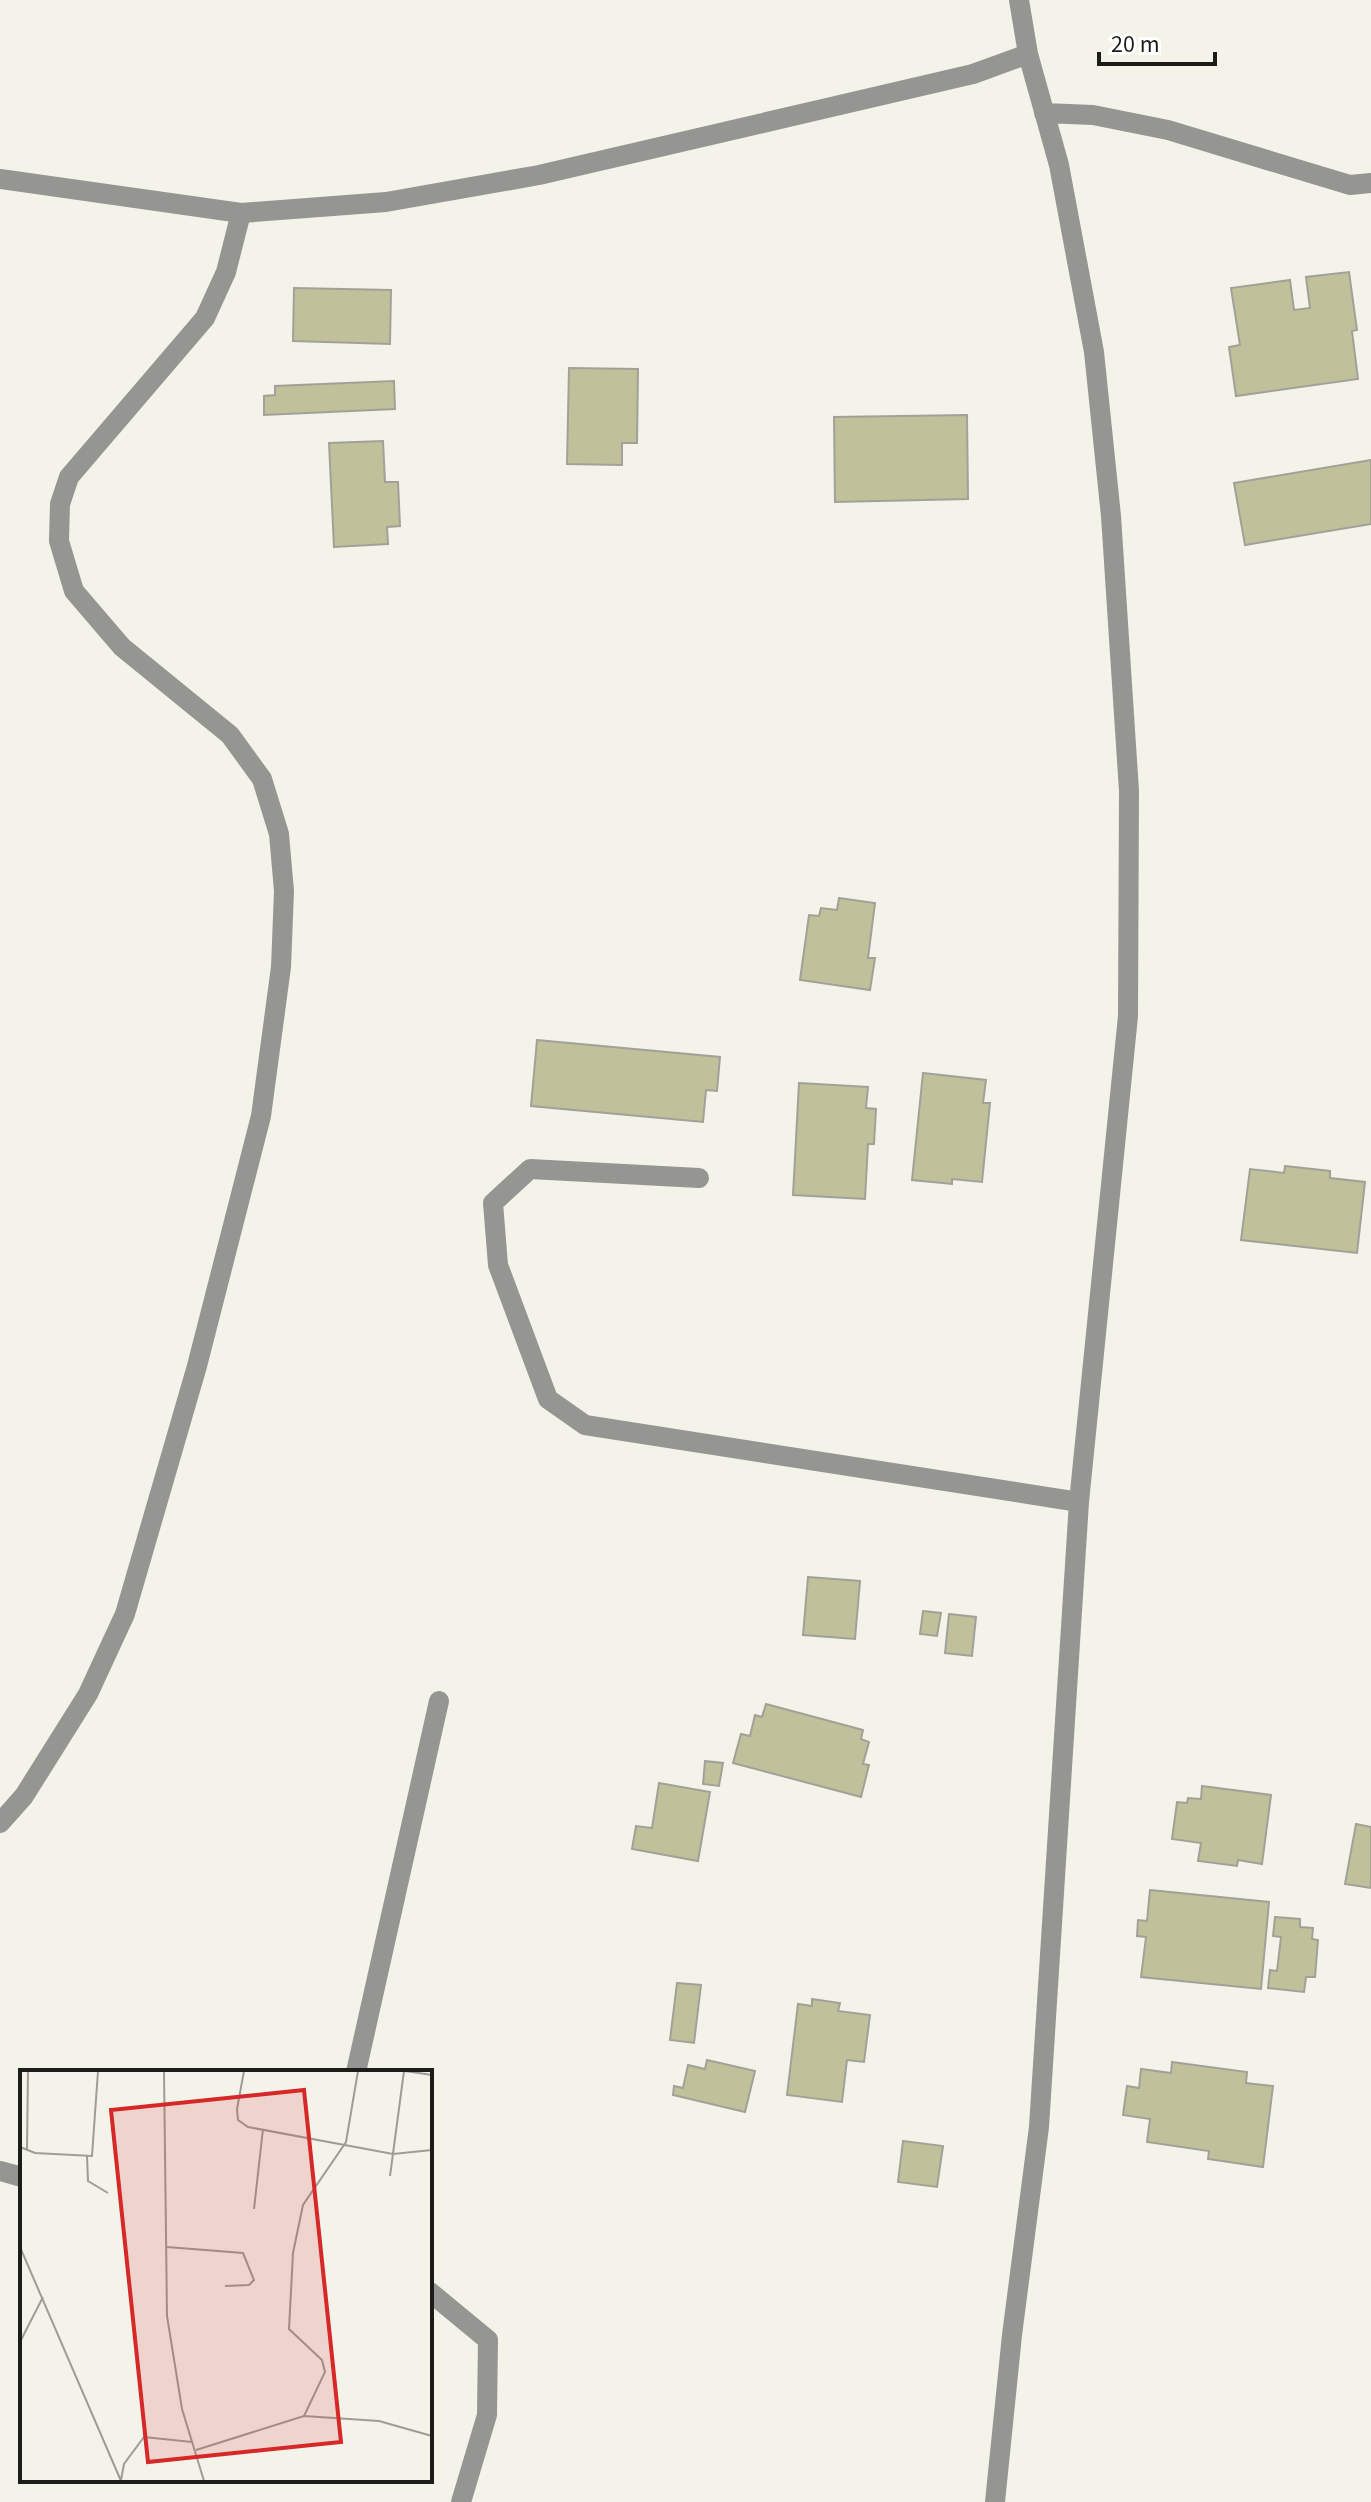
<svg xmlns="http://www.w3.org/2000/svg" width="1371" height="2502" font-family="'Source Sans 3',sans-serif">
<rect width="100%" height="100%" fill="#f3f3e9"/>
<path fill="#c0c09a" stroke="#a1a198" stroke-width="2" d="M1349,272L1357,330L1352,331L1358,379L1236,396L1229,347L1240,345L1231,288L1290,280L1294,310L1310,308L1306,277Z
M294,288L391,290L390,344L293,341Z
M569,368L638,369L637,443H622V465L567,464Z
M394,381L395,409L264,415V396L275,395V386Z
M967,415L968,499L835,502L834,417Z
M383,441L385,482H398L400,526L387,527L388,544L334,547L329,443Z
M1371,460V524L1245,545L1234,483Z
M839,898L875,903L868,958H875L870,990L800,980L809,915L819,916L821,908L837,910Z
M537,1040L720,1057L717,1091L706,1090L703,1122L531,1106Z
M923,1073L986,1080L983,1103H990L982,1182L952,1179V1184L912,1180Z
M799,1083L868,1087L866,1108L876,1109L874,1144H868L865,1199L793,1195Z
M1285,1166L1330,1171V1178L1365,1182L1357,1253L1241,1240L1250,1169L1284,1173Z
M808,1577L860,1581L855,1639L803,1635Z
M923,1611L941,1613L937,1636L920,1634Z
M949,1614L976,1617L972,1656L945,1653Z
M766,1704L863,1730L861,1739L869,1742L863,1764L869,1765L861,1797L733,1763L741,1734L750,1736L755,1715L762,1717Z
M705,1761L723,1763L719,1786L703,1784Z
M659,1783L710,1792L698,1861L632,1849L636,1826L652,1828Z
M1202,1786L1271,1795L1262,1864L1238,1860L1237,1866L1198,1861L1201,1843L1172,1839L1177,1802L1187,1803L1188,1798L1201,1799Z
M1356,1824L1371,1827V1888L1345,1884Z
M1150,1890L1269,1902L1261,1989L1141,1977L1146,1937L1137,1936L1138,1920L1147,1921Z
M1275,1917L1300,1919V1927L1313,1928L1312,1939L1318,1940L1315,1977H1306L1304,1992L1268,1988L1270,1970L1277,1971L1281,1937L1273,1936Z
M677,1983L701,1985L694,2043L670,2040Z
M812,1999L840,2003L838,2011L870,2015L864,2062L847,2060L842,2102L787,2095L798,2004L812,2006Z
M707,2060L755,2071L745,2112L673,2095L674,2086L683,2088L688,2065L705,2069Z
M1172,2062L1247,2072L1246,2083L1273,2086L1263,2167L1208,2159L1209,2151L1147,2142L1150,2119L1123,2115L1127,2086L1139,2088L1141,2069L1171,2073Z
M903,2141L943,2146L937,2187L898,2182Z"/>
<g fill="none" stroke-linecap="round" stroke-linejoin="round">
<path stroke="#959691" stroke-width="20" d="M1044,113L1093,115L1168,130L1350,185L1371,183
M0,179L241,213L386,202L539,175L827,108L973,74L1028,54
M699,1178L530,1169L493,1203L498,1265L548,1399L585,1425L1079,1502
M0,1823L24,1796L88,1694L125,1614L197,1366L261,1116L281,967L284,891L279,834L262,779L230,735L122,647L74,591L59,541L60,504L69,477L205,318L226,272L241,213
M356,2072L439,1701
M0,2171L22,2177
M430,2292L488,2340L487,2415L461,2502
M995,2502L1012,2335L1039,2127L1079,1502L1128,1016L1129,791L1111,516L1094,352L1059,165L1028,54L1019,0"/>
</g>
<g transform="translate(20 2070)">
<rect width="412" height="412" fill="#f3f3e9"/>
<path fill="none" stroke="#9d9d96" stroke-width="2" d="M144,1L147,246L162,339L184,411M224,1L217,39L218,50L228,57L373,84L412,80M385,1L412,5M0,77L15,83L72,86L78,1M7,80L8,1M67,86L68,111L88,123M370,106L384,1M234,139L243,59M0,177L101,411M147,177L223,183L234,210L229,215L205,216M0,272L23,227M284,346L305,302L302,290L269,259L273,183L283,135L326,72L338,1M176,380L284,346L359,351L412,366M101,410L104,394L124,367L172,372"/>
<path fill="#d62828" fill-opacity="0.15" stroke="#d62828" stroke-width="4" d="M284,20L321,372L128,392L91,40Z"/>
<rect width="412" height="412" fill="none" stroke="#1c1c19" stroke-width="4"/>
</g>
<path d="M1099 52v12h116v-12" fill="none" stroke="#1c1c19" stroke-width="4"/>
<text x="1111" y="52" font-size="24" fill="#1c1c19" stroke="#fffffe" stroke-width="6" paint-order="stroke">20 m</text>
</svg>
